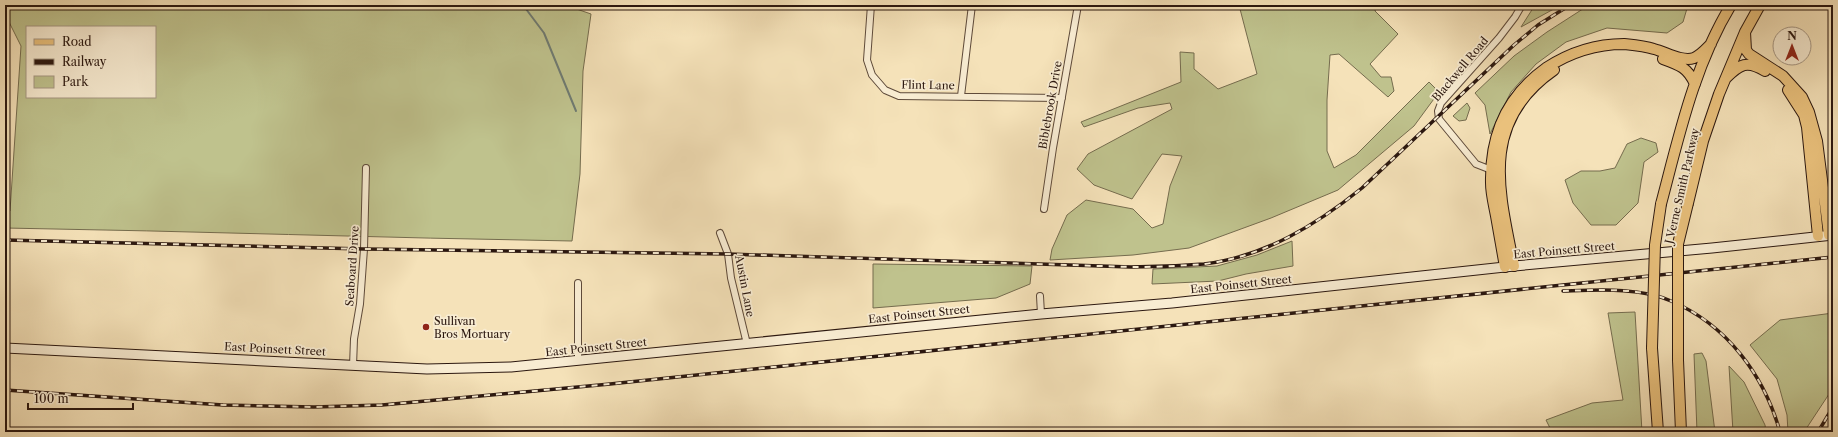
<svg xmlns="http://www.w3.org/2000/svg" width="1838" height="437" font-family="'Libre Caslon Text',serif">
<rect width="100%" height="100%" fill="#f5e2b9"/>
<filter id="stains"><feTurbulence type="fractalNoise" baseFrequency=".005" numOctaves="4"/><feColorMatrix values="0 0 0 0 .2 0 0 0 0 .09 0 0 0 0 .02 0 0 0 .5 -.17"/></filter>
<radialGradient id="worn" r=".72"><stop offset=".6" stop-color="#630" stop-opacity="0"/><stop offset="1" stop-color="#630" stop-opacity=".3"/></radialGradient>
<path fill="#bfc28d" stroke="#756c4e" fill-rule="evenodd" d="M5,5H565L591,14L583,71L580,174L572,241C383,238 194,231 5,228V212L10,211L21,46L5,14ZM27,27H155V97H27Z
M1244,5H1376L1375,11L1398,34L1370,64L1381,77H1391L1394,91L1388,97L1339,54L1330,55L1327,100V151L1334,168L1356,155L1429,82L1439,92L1414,126L1338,190L1271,218L1189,248L1133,255L1050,260L1052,249L1067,215L1086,200L1133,209L1152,228L1163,224L1170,186L1182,156L1162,154L1132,199L1094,185L1077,169L1088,154L1172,109L1170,103L1138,108L1084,127L1081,122L1181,82L1180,52L1194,53V69L1218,89L1257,74L1240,9Z
M1535,5H1561L1521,27Z
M1589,5H1688L1683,22L1667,33L1607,28L1566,42L1536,64L1511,92L1490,134L1485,105L1475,93L1514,56L1547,32Z
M1467,103L1470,108L1466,120L1459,121L1453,116Z
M1641,138L1656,143L1658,152L1644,162L1638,203L1616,225H1591L1573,203L1565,180L1581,171H1600L1615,168L1627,144Z
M1292,241L1293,266L1246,274L1218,281L1152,284L1153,269L1217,266L1257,255Z
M873,264L1032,266L1030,284L996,298L873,308Z
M1635,312L1642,432H1552L1546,420L1592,403L1623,400L1608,313Z
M1833,313V388L1804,432H1788L1787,415L1777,379L1750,345L1780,320Z
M1702,353L1706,361L1715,432H1697L1694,354Z
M1729,366L1744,382L1765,425L1766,432H1733Z"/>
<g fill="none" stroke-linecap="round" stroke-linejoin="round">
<path stroke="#6f7b72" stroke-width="2" d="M523,5L544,33L576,111"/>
<defs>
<path id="minor" d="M871,5L867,60L872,75L885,90L899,96L1062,98
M961,96L972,5
M1494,171L1476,164L1439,119L1438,111L1441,103L1499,38L1515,17L1522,5
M1044,209L1053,148L1078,5
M720,233L728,254L731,278L747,344
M578,283V361
M1040,296L1041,314
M353,366L354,339L360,304L364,249L366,168"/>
<path id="secondary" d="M5,348L427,369L511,367L1041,314L1172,303L1514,266L1712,248L1833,235"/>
<path id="primary" d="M1745,32L1746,50L1749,54L1783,76L1802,97L1809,112L1817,141L1829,235
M1663,59C1680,65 1688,68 1695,84
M1726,78C1740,64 1747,60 1765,71
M1788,90L1804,115L1807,127L1818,236
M1688,203L1703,141L1719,94L1745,32L1760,5
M1661,204C1679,136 1694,66 1731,5
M1514,266C1499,191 1479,122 1554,70
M1505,267C1502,250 1499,233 1496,216C1494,205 1491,194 1491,183C1490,135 1507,96 1546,68C1569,53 1596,44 1624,44C1633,45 1644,46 1654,49C1666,52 1682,62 1694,58C1701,55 1706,49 1711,44
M1652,348L1658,432
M1678,360L1681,432"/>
</defs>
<use href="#minor" stroke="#5e4a3a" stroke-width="8"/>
<use href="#secondary" stroke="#2b170f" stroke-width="11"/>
<use href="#primary" stroke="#2b170f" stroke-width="12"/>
<use href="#minor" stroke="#f8ecd2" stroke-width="6"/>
<use href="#secondary" stroke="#f8ecd2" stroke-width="9"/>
<use href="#primary" stroke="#eac17c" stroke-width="10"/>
<defs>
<path id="rail" d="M5,240L364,249L728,254L1131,267C1155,267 1180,266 1204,264C1264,257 1316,225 1362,188L1514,45L1538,25L1570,5
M1563,291C1596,290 1641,287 1671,301C1727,325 1764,375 1780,432
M5,390L223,405L314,407L382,405L610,384L1833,257
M1818,432L1833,407
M1830,432L1833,428"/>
</defs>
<use href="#rail" stroke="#2b170f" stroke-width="3.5"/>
<use href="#rail" stroke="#f8ecd2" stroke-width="2" stroke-dasharray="6" stroke-linecap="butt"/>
<defs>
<path id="primary-bridge" d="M1652,348L1655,245L1661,204
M1678,360V244L1688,203"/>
</defs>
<use href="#primary-bridge" stroke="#2b170f" stroke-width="12" stroke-linecap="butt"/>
<use href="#primary-bridge" stroke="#eac17c" stroke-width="10"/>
</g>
<circle fill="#8f2418" stroke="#f8ecd2" stroke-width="1.5" cx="426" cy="327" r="4"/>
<g text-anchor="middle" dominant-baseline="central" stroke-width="3.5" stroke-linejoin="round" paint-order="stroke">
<g font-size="11" fill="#2b170f" stroke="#f8ecd2">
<text transform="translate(1460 69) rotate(-50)">Blackwell Road</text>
<text transform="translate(928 85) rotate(1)">Flint Lane</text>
<text transform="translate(1050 105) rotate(-80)">Biblebrook Drive</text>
<text transform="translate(1682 186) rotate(-77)">J Verne Smith Parkway</text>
<text transform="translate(1564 250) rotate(-5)">East Poinsett Street</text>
<text transform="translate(352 266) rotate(-86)">Seaboard Drive</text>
<text transform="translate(1241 284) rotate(-6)">East Poinsett Street</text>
<text transform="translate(745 286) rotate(79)">Austin Lane</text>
<text transform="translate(919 314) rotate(-6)">East Poinsett Street</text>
<text transform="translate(596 347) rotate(-6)">East Poinsett Street</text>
<text transform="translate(275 349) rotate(3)">East Poinsett Street</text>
</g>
<g font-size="11" fill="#2b170f" stroke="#f8ecd2" text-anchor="start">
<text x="434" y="321">Sullivan<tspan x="434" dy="13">Bros Mortuary</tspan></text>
</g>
</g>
<rect width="1838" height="437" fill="none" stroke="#f5e2b9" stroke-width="20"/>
<rect x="6" y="6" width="1826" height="425" fill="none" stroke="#2b170f" stroke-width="2"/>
<rect x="10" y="10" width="1818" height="417" fill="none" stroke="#2b170f"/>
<rect x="26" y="26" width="130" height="72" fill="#f8ecd2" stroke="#a69784"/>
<rect x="34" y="39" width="20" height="6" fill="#eac17c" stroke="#a69784"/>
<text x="62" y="46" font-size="12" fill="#2b170f">Road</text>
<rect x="34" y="59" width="20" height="6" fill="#2b170f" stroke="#a69784"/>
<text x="62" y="66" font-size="12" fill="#2b170f">Railway</text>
<rect x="34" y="76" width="20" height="12" fill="#bfc28d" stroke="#a69784"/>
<text x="62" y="86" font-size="12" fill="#2b170f">Park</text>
<g transform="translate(1792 46)"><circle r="19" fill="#f8ecd2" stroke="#a69784"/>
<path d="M0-3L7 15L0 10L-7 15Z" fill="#8f2418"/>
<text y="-6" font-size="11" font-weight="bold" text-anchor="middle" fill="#2b170f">N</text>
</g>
<path d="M28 403v6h105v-6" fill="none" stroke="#2b170f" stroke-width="2"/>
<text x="34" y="403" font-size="12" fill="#2b170f" stroke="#f8ecd2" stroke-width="3" paint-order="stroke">100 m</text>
<rect width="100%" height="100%" filter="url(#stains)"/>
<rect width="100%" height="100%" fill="url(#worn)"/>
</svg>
